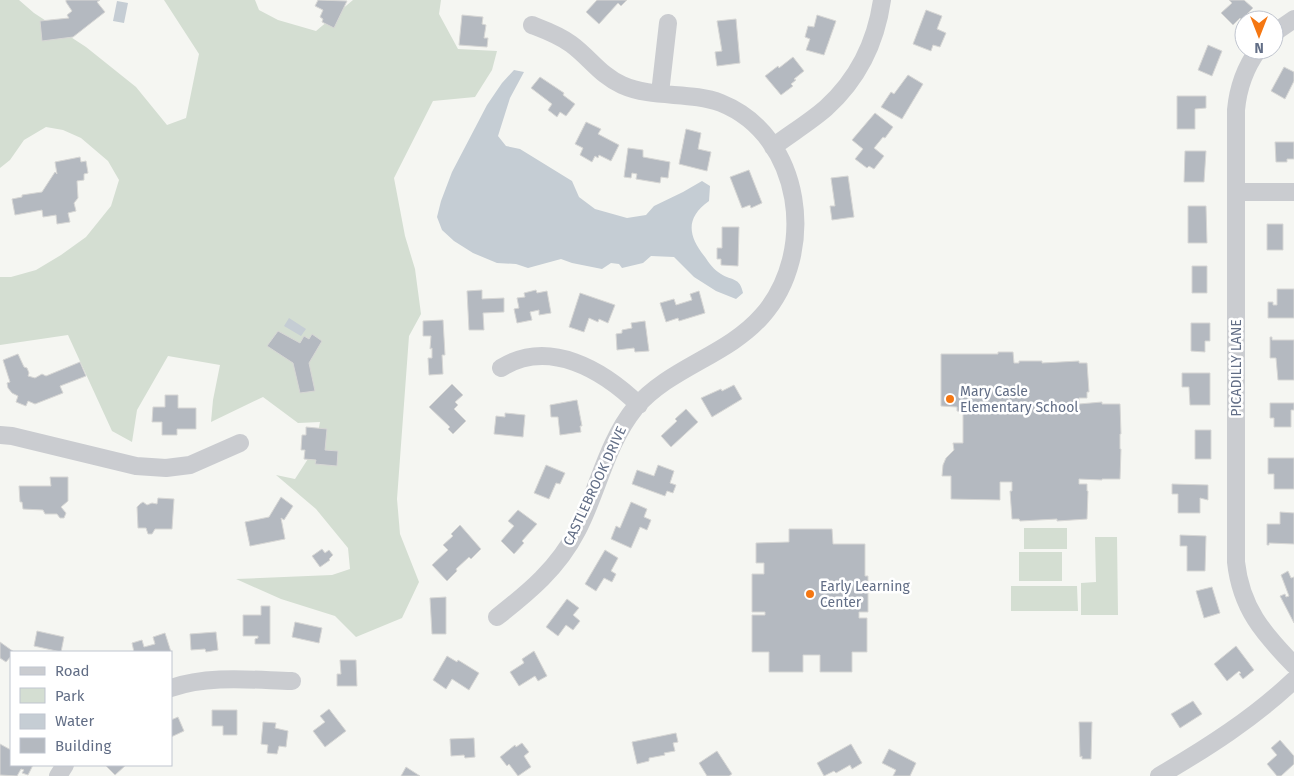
<svg xmlns="http://www.w3.org/2000/svg" width="1294" height="776" font-family="'Fira Sans',sans-serif">
<rect width="100%" height="100%" fill="#f5f6f2"/>
<path fill="#d4ded2" d="M0,0H19L34,13L86,47L136,87L167,125L186,118L199,54L164,0H255L259,10L278,20L316,31L353,0H441L439,14L458,49L497,51L492,70L475,97L433,101L394,178L405,236L415,269L421,314L409,336L397,499L400,534L419,582L402,618L356,637L335,616L281,599L236,579L332,575L350,569L348,548L316,509L276,475L295,479L315,448L320,422L298,423L263,397L211,422L213,400L220,365L168,356L137,410L132,442L112,431L68,335L0,345V277H11L36,270L61,255L86,237L111,206L119,180L108,161L81,138L63,130L46,127L24,140L10,160L0,168Z
M1024,528H1067V549H1024Z
M1095,537H1117L1118,615H1081V583L1096,582Z
M1019,552H1062V581H1019Z
M1011,586H1077L1078,611H1011Z"/>
<path fill="#c5cdd4" d="M117,1L128,3L124,23L113,21Z
M514,70L524,72L510,98L498,136L506,146L520,149L572,181L579,197L595,209L627,218L646,215L654,206L683,192L702,181L710,186L709,201C685,218 688,236 705,257C709,263 714,270 721,274C732,281 740,277 743,293L736,299L716,291L694,277L674,257L651,256L643,263L622,268L619,264L611,263L602,269L572,263L561,259L528,268L516,264L497,263L473,253L454,241L442,230L437,217L441,201L452,172L487,105L502,83Z
M289,318L306,329L301,336L284,326Z"/>
<path fill="#b4b9c0" stroke="#d7d7d5" d="M66,0H100L97,2L105,12L73,37L42,41L40,21L69,18L67,15L72,11L66,2Z
M318,0L347,1L334,28L322,22L323,19L320,17L323,10L315,6Z
M597,0H627L621,6L618,3L599,24L586,12Z
M1229,0H1244L1253,8L1241,20L1240,18L1233,25L1221,13L1232,3Z
M926,10L942,16L937,29L946,33L940,47L933,45L931,51L913,44Z
M462,15L483,17L482,24L486,25L484,38H488L487,47L459,45Z
M817,15L836,21L824,55L806,50L810,39L805,37L808,26L814,27Z
M736,19L740,63L717,66L715,52L722,51L717,21Z
M1208,45L1222,51L1212,76L1198,70Z
M793,57L804,71L794,79L796,80L791,84L793,86L781,95L765,76L778,66L779,68Z
M1284,67L1294,72V81L1285,99L1271,91Z
M908,75L923,84L902,119L881,107L891,92L894,94Z
M540,77L564,93L563,95L575,104L566,116L560,112L557,117L548,110L552,104L531,88Z
M1177,96H1206V108L1195,109V129H1177Z
M875,113L893,127L885,138L883,137L874,148L884,156L874,169L869,166L867,168L855,159L863,149L852,140Z
M586,122L601,129L598,134L619,145L611,161L599,155L598,158L595,156L592,162L580,155L583,148L575,144Z
M686,129L701,133L698,149L711,152L707,171L679,164Z
M1275,142H1294V159H1287V162H1276Z
M628,148L643,150V157L670,162L668,178L661,177L660,183L636,179L637,174L632,173L631,178L624,177Z
M1185,151H1206L1204,182H1184Z
M80,157L81,162L86,161L88,173L84,174V180L77,181L78,198L74,203L76,211L68,213L70,222L57,224L56,215L43,217L42,210L15,215L12,199L22,197V195L42,192L55,172L57,174L55,162Z
M749,170L762,203L751,208L750,205L742,208L730,177Z
M848,176L854,217L832,220L830,206H835L831,178Z
M1188,206H1206L1207,243H1188Z
M1267,224H1283V250H1267Z
M722,227H739L738,266L721,265V259H717V248H722Z
M1192,266H1207V293H1192Z
M1277,289H1294V318H1268V302H1273V305H1277Z
M482,290V299L504,298V312L483,313L484,330H469L467,291Z
M536,290L537,293L547,291L551,313L539,315V310L530,312L532,320L517,323L514,309L519,308L517,298L525,297L524,293Z
M699,291L705,313L679,321L678,318L666,322L660,303L674,299L676,305L692,300L690,294Z
M580,293L615,305L608,323L599,319L598,322L589,318L584,332L569,327Z
M443,320L445,355H442L443,374L429,375L428,358H432V348L430,349L431,336H423V321Z
M645,321L649,351L635,352L634,348L617,350L616,334L622,333V330L632,328L631,323Z
M1191,323H1210V341H1205V352L1191,351Z
M278,331L300,343L304,336L309,339L312,334L322,341L309,363L315,391L300,393L293,363L267,346Z
M1270,337H1272V340H1294V380H1278L1276,358H1270Z
M998,352H1013L1014,363H1019V361H1042V363L1079,361V363H1087L1089,392H1087V398H1079V404L1102,402V404H1120L1121,434H1120V449H1121L1120,479H1102V480L1079,479V484H1087V491H1088L1087,519L1057,521V519L1020,521L1019,519H1012L1010,491H1012V482H1000V500L951,499V476H942L943,465L946,458L954,450L953,443H963V412L957,411V407L941,406V354H998Z
M18,354L24,367L27,368L29,373L28,376L35,378L42,374L46,376L80,362L86,376L60,386L63,393L35,404L28,401L26,406L16,402L18,396L12,393L8,388L7,383L10,382L3,360Z
M1182,373H1210V405H1190L1189,387H1182Z
M452,384L463,395L455,402L458,405L454,409L466,421L453,434L448,429L450,427L429,407Z
M734,385L742,399L712,417L701,398L721,389L722,391Z
M165,395H178V408H196V429H177V435H162V422H152L153,407H165Z
M577,400L582,426H580L581,432L560,435L558,417H551L550,405Z
M1270,403H1294V410H1291V427H1274V418H1270Z
M686,409L698,422L671,447L661,436L677,421L675,419Z
M505,413L525,415L523,437L494,434L496,416L505,417Z
M306,427L327,429L325,450L338,451L337,466L315,464L316,460L304,459L305,450H301L302,435H306Z
M1195,430H1211V459H1195Z
M1268,458H1294V489H1274V474H1268Z
M546,465L565,473L560,484L556,483L549,499L534,493Z
M658,465L674,471L670,483L676,485L673,493L667,491L665,496L632,484L637,470L654,476Z
M50,477H68V501L61,507L66,513L64,518H60L57,514H45L43,510L23,509L22,502H20L19,486H51Z
M1172,484L1208,485V500L1200,498V513H1178V494H1172Z
M281,497L293,506L284,520L281,518L285,539L250,546L245,522L269,517Z
M158,498L174,499L172,529H155L152,534H148L146,528H138L137,507L140,504L143,502L147,505L152,503L157,504Z
M631,502L647,509L644,517L651,520L647,530L640,527L631,548L611,539L616,526L620,528Z
M518,510L537,524L522,541L524,543L514,554L501,541L514,526L508,521Z
M1280,512L1294,513V544L1269,543V545H1267V524H1280Z
M460,525L481,549L471,559L469,557L456,569L457,571L447,581L432,565L448,550L443,545L453,536L451,534Z
M789,529H832L833,544H865V576H868V612H859V618H867V652H852V672H820V655H803V672H769V652H752V615H765V612H752V574H764V563H756V543L789,542Z
M1180,535L1206,536L1205,571H1187V546H1180Z
M322,549L325,553L329,550L333,555L329,559L330,560L320,567L312,556Z
M605,550L618,558L611,571L616,574L612,582L604,578L596,591L585,584Z
M1288,571L1291,578L1294,577V623L1280,596L1285,594L1286,597L1289,596L1281,575Z
M1212,587L1220,613L1204,618L1196,591Z
M446,597V634H432L430,598Z
M567,599L579,608L573,615L580,621L573,630L566,625L558,636L546,627Z
M261,606H270V644H255V639L258,638V636H243V615H261Z
M295,622L322,628L319,643L292,637Z
M37,631L64,637L61,652L34,646Z
M216,632L218,650L206,652L205,649L191,650L190,634Z
M165,633L171,652H134L132,643L142,640L144,647L155,644L153,637Z
M0,642L14,652H11V656L6,662L0,658Z
M1236,646L1254,670L1243,679L1239,674L1241,673L1239,671L1227,681L1214,664Z
M534,651L547,676L538,681L535,676L519,686L510,672L524,663L522,659Z
M447,656L457,662L458,660L479,673L469,690L452,679L446,689L433,680Z
M340,660H356L357,686H337V674H341Z
M1193,701L1202,714L1180,728L1171,714Z
M329,709L346,731L325,747L313,731L325,722L320,716Z
M212,710H237V735H223V726H212Z
M178,717L184,731L171,737V720Z
M263,722L276,723L275,728L288,731L286,747L279,746L277,754L267,753L268,745L261,744Z
M1079,722H1092L1091,759H1082V756L1080,757Z
M676,733L678,742L673,743L675,751L664,753L665,755L649,758V761L637,764L632,742Z
M474,738L475,757L465,758L464,755L451,756L450,739Z
M1280,740L1294,756V764L1281,776H1277L1267,764L1277,755L1271,748Z
M522,743L529,752L524,756L531,767L518,776L509,764L507,766L500,757L515,745L516,747Z
M0,744L11,750V765H33L28,775L22,773L24,770L21,769L17,776L0,775Z
M851,744L862,763L852,769L850,765L836,773L834,771L824,776L817,763Z
M889,749L916,763L910,776H893L896,770L882,763Z
M717,751L732,774L729,776H707L699,763Z
M105,765H126L115,775Z
M406,767L420,776H401Z"/>
<g fill="none" stroke-linecap="round" stroke-linejoin="round">
<path stroke="#caccd0" stroke-width="18" d="M1274,33L1294,19
M1258,50C1245,68 1238,88 1236,110V562C1241,608 1263,633 1294,665
M660,93L668,23
M773,147C790,134 810,122 826,108C858,79 876,42 882,0
M1236,192H1294
M501,368C549,338 603,370 639,405
M0,435L12,436L136,466L166,468L190,465L240,443
M497,617C529,592 558,568 577,531C598,491 606,444 635,408C670,367 727,356 762,316C818,253 803,136 721,103C690,91 653,99 622,85C601,76 589,57 571,44C559,35 545,30 532,25
M171,688C209,675 252,680 292,681
M58,776L65,765
M1159,776C1207,748 1254,718 1294,680"/>
</g>
<g fill="#f57712" stroke="#fff" stroke-width="2">
<circle cx="950" cy="399" r="5"/>
<circle cx="810" cy="594" r="5"/>
</g>
<g text-anchor="middle" dominant-baseline="central" stroke-width="5" stroke-linejoin="round" paint-order="stroke">
<g font-size="14" fill="#626e86" stroke="#fff">
<text transform="translate(1236 368) rotate(-90)">PICADILLY LANE</text>
<text transform="translate(595 486) rotate(-65)">CASTLEBROOK DRIVE</text>
</g>
<g font-size="14" fill="#626e86" stroke="#fff" text-anchor="start">
<text x="960" y="391">Mary Casle<tspan x="960" dy="16">Elementary School</tspan></text>
<text x="820" y="586">Early Learning<tspan x="820" dy="16">Center</tspan></text>
</g>
</g>
<rect x="10" y="651" width="162" height="115" fill="#ffffff" stroke="#c0c5cf"/>
<rect x="20" y="667" width="25" height="8" fill="#caccd0" stroke="#c0c5cf"/>
<text x="55" y="676" font-size="15" fill="#626e86">Road</text>
<rect x="20" y="688" width="25" height="15" fill="#d4ded2" stroke="#c0c5cf"/>
<text x="55" y="701" font-size="15" fill="#626e86">Park</text>
<rect x="20" y="714" width="25" height="15" fill="#c5cdd4" stroke="#c0c5cf"/>
<text x="55" y="726" font-size="15" fill="#626e86">Water</text>
<rect x="20" y="738" width="25" height="15" fill="#b4b9c0" stroke="#c0c5cf"/>
<text x="55" y="751" font-size="15" fill="#626e86">Building</text>
<g transform="translate(1259 35) rotate(180)"><circle r="24" fill="#ffffff" stroke="#c0c5cf"/>
<path d="M0-4L9 19L0 12L-9 19Z" fill="#f57712"/>
<text y="-8" font-size="14" font-weight="bold" text-anchor="middle" fill="#626e86">N</text>
</g>
</svg>
